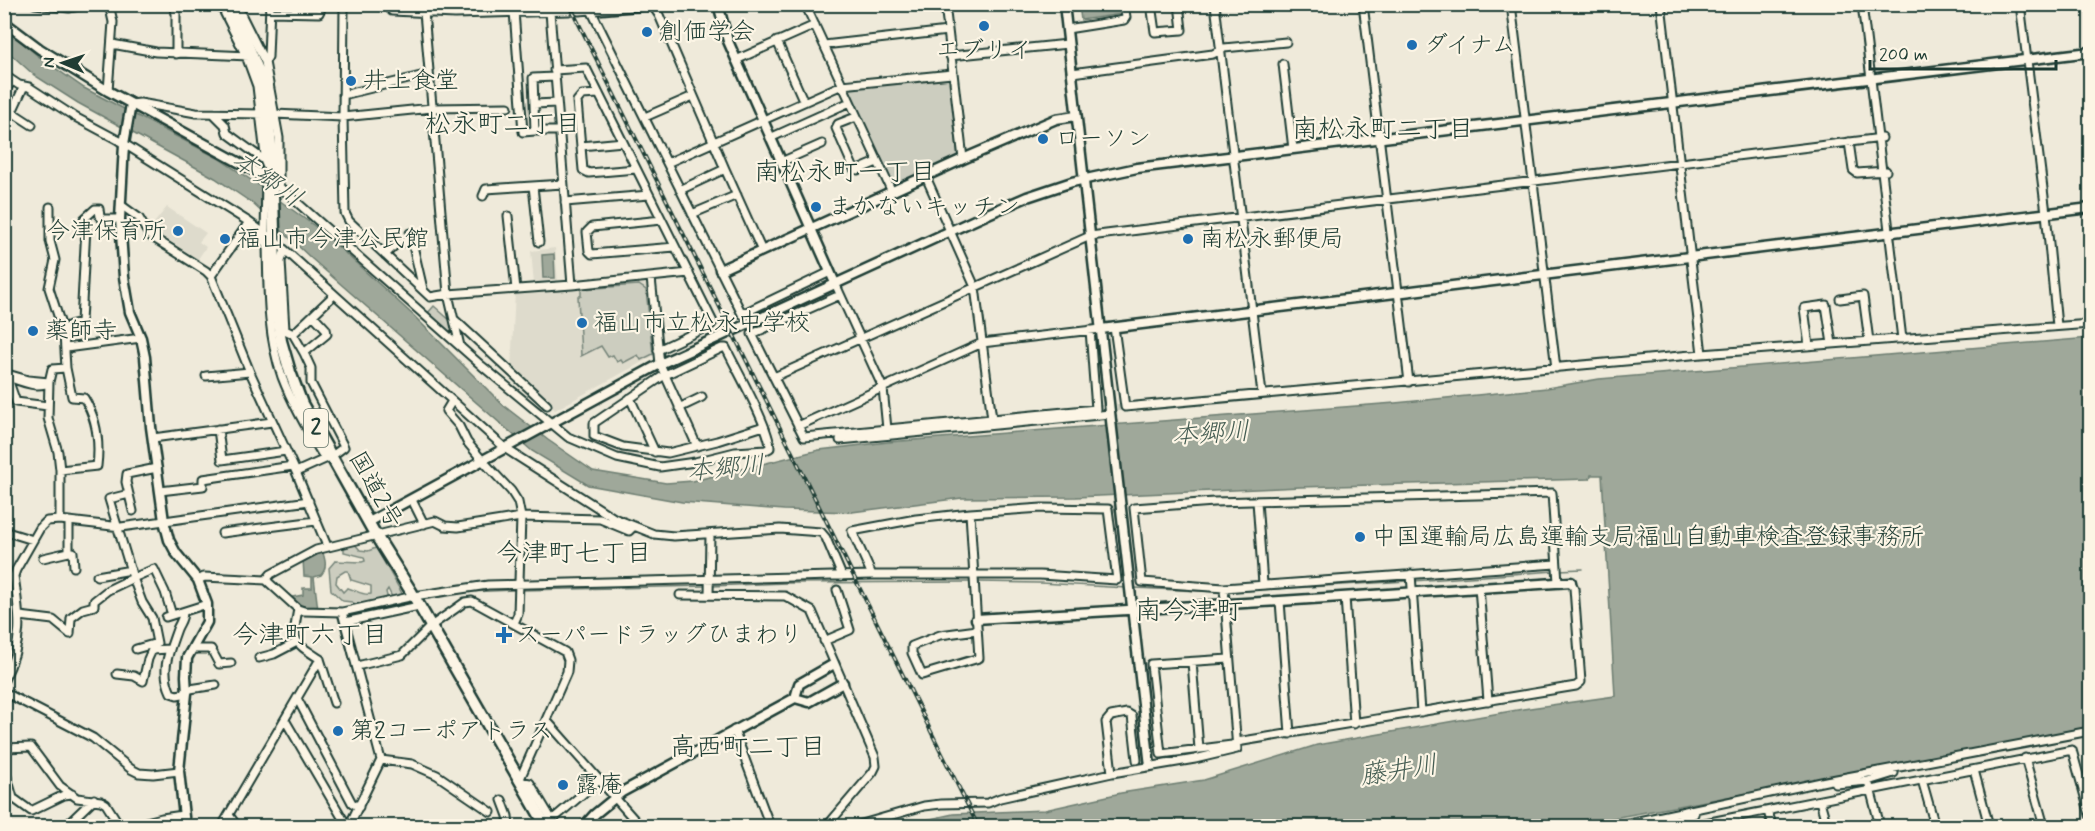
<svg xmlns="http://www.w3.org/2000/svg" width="2095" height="831" font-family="Mynerve,'Klee One',sans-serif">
<rect width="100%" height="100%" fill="#efeada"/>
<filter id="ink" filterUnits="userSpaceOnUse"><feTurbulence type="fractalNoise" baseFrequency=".0167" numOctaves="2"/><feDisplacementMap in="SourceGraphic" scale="12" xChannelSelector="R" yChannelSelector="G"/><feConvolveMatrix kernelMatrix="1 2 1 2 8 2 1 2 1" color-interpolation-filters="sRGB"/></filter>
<g filter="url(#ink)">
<path fill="#dedbcc" d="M167,207L206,233L199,242L206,247L198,259L150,228Z
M555,248L558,282L534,284L531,251Z
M648,283L655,355L555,410L511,368L515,292Z"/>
<path fill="#cccdbf" stroke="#76857a" stroke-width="1.5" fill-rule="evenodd" d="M947,78L950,80L958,158L893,187L848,90L849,88Z
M639,285L646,290L653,354L641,360L638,355L623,363L621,360L617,362L613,355L608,357L601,346L581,356L578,296H581V289Z
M434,306L453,323L457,341L427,314Z
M353,542L360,550L368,551L376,548L404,597L393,599L388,589L386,592L388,600L359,607L352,602L343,601L331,590L329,568L335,561L362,562L365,561L364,557L344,552V544ZM345,571H348L351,580L371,586V594C362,596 355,589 347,588L343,592L336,583L337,576Z"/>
<path fill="#9fa89a" stroke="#6c7d71" stroke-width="1.5" d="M1079,5H1122V14L1081,20Z
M5,28L38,56L84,88L218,158L257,184L320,230L413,315L504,406L548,440L593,471L666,483L693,481L819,450L888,442L1395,403L1547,388L1599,379L2090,338V727L1900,765L1570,826H899L953,814L1045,810L1121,793L1204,780L1317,745L1523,709L1615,696L1602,475H1591L1590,479L1300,487L1076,497L962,498L852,512L784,510L682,502L588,485L532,451L312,259L252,203L215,178L78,103L34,75L5,49Z
M554,254L555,278H543L542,255Z
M322,550C325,559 328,567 321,575L314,577L318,610C308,608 296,608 292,597L303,595V588H312V577L304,576L303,559Z"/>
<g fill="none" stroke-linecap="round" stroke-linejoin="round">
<path stroke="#6c7d71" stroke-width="1.5" d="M1559,570L1583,569
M1413,581L1555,571
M978,582L1041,583L1127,588
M712,586L786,583L971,582
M1134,588L1222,592
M523,590L707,586
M1227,592L1408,581
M421,600L467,592L515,590
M345,616L411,602
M340,617H338L377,760L357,801
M348,820L353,808"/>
<path stroke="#c5c7b9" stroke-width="7" stroke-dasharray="7 3.5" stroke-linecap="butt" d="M1096,409L1125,407
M1108,509L1134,508"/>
<defs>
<path id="minor" d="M35,4L69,8L89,4
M174,4L176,14V54
M220,4L246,56L257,86L266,164
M236,4L265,62L279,138V186
M344,4L343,117L345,213L349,221L430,297L448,294L572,285L689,273
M389,4L390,9L392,11L455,14L569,11
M805,4L892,192
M945,4L963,159
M1151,4L1155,32L1182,30L1179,4
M1215,4L1262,394
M1363,4L1409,382
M1511,4L1556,368
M1661,4L1702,354
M1862,4L1902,339
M2020,4L2046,213L2057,326
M652,5L659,15L725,169L762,251
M449,11L469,5L479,4
M514,11L523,132L535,131
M579,11L591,10L742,314L830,272
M270,12L319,13L323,4
M424,12L448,294L460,346
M550,12L572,285
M1067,29L1124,20L1126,17L1124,4
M777,41L804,102
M112,44L156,52L249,56
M824,45L948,31
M950,56L1068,44
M736,60L815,25
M265,62L268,57L270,4
M1283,64L1293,149
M554,70L586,68L713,322L711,325L658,350
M1072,73L1213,54L1224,48L1286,42
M4,75L19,85L29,87L75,117L118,140L249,222L274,240L506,449L614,518L654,534L674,536L780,529L821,532L826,538L842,576
M554,77L533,78L535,131H559
M24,86L12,112L32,125
M4,90L13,81
M108,91L113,22L109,4
M599,94L582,95L577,101L583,170L589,173L636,169
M343,95L429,74
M131,104L140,103L196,113L264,114
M534,104L557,103
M274,114L343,117L432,108L508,107
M215,115L225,125L227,133L264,160L273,181L482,366L568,437L617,458L660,467L695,462L735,452L766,450L770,448C770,428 736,369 726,348H722L663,376L594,423V436L623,447L668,453L717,441L764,426
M645,117L693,96
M856,117L838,124L836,128L854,169L858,170L877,162
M770,138L850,102
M1849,142L1853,170L1857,173L1886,171
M581,146L623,142
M781,162L822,144
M667,163L842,85L952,74
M926,177L975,287L992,419
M533,186L539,242
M680,190L725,169
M483,196L486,189L563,184
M565,202L649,195
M121,205L139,218L149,235L206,271L211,276
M50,207V241L55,260L49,288L64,334L66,368L52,369L49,382L48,418L58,452L60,470V520
M692,214L737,195
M508,216L516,289
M662,220L592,227L587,232L589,251L592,254L675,247
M249,222L211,276L250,372L296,472L327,546
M246,226L267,244C268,289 267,334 282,377C293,406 309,433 325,459
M410,233L423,289
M265,236L266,175
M285,250L281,261L285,330L293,334L304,353L311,368V383L344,447L332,456L296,472
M385,255L396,244L412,240
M651,278L660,364L697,446
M835,283L883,388L887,429
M840,295L752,334L804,437L1096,409L1090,330
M1840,299L1863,296L1869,341
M455,320L547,405
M1114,327L1125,407L1702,354L2090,324
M63,330L70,325L81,322L86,227L84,219L95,209H99L100,217L103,219H120
M293,334L334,295
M1809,346L1804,308L1826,305L1832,344
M66,348L141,338
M304,353L327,334L326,329L313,315
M4,373L28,380L49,382C38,389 22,382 11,378L9,382L16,402L48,406
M206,376L250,372
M774,377L1090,236L1882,138
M630,398L655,452
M452,401L446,411L459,426L467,442L483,461L511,491L518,502L521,517L518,614L514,623
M679,408L702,397
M798,426L982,343L1101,329
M218,429L222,460L286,451
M153,438L272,422
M840,440L1110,414
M60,470L97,466C100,441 97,419 84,398L72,397L66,368
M160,491L203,486V479L293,466
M129,494L109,499L133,578L154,569L165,592L172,615
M412,500L424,524
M1257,501L1263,584
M1042,508L1108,509L1117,580L1040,575H872L852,531L916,519L970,513Z
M133,511L126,482L127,474L157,468
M970,513C973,561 976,609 979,658L922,675L912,653V646L940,635L977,630
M69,521V552H73L74,567
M4,531L33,540
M222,533L316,521
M43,558L69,552
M1556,564L1224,588L1142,582L1134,508L1214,502L1552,493L1558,582
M1411,574L1421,712
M97,576L131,570
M198,580L204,577L266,580L298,609L304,611L342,612L381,760L349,826
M266,580L271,574L316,550L435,521L445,526L458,527L521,517L600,519L629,531L633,527
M1479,587L1488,701
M680,595L785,596L812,611L875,757L876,766L873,772L827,826
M709,595L710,534
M1345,597L1354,724
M1280,601L1290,734
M183,612C183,620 180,622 177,629C169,652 160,670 171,693L177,695L187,693L190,689L216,685
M342,612L414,596L488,585L872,575
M20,616L53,620L70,634
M166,617L207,604
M345,622L419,606
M70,634L71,618L83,609L94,606V601L108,590L133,578L142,602L152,618L157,643L136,649
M824,641L850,630L837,590
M192,649H211L219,664L231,663
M259,658L274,654L297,642
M320,659L334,703
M1229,659L1151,664L1161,754L1232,745L1237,742L1576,686L1581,682L1574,588L1571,582
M1192,662L1199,749
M357,666L402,655L431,626L465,602L472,601L565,652L568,660L567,672L519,781L530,783L552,820L599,780
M117,674L134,676L143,681L148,659L152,650L169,649
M4,680C24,641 20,617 14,576L16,570L40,528L47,521L60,520L121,527L309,501
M4,692L93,738L131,769L139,773L153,774L179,771
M297,698L352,803L359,807
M285,720L347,826
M547,721L640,826
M734,730L770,826
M4,748L31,747L60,786L77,798L101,801L106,804L120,826
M2025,758L2044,826
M381,760L412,764L437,775L491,812
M4,766L13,798L31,811L64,795L72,794
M1974,770L1989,826
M1112,773L1106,722L1111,716L1127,713L1132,716L1137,760
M1922,780L1935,826
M1868,781L1894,773
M1836,784L1868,781L1880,826
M502,800L508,816L509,826
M1820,801L1827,826
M1768,811L1772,826
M229,815L237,826
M70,822L94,799
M1636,825L1663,826
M130,826L162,818L183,815
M222,826L320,659C292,641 292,642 298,609
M855,826L924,806L941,804L988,803L1000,798L1112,773L1195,759L1237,749L1224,588
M1615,826L1826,781L2090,731
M1663,826L1694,814
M1690,826L2072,750L2090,815"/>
<path id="tertiary" d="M718,4L728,41L835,283
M1064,4L1150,766
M591,10L661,4
M4,22L40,49L108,91L273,181
M131,104L124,144L120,219L124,277L130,312L141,338L145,357L151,427L164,521L169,540L176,553L198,580L207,604V622L187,658L186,676L187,693L179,771L185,826
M720,270L963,159L1056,119L1076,116
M1101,329L2090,208
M369,522L660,364L990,213L1027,197L1072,182L1137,168L2090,52
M976,619L1280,601L1571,582
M834,664L799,684L795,698L809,702L843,683
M584,826L595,814L622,792L795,698"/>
<path id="trunk" d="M229,4L243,34L261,77L267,106L272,155L276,307L281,341L290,372L302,404L375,534L412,593L546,826"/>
</defs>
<use href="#minor" stroke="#1f3d34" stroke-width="11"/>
<use href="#tertiary" stroke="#1f3d34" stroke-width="13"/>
<use href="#trunk" stroke="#1f3d34" stroke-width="15"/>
<use href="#minor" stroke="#fcf5e5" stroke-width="7"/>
<use href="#tertiary" stroke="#fcf5e5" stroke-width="8"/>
<use href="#trunk" stroke="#fcf5e5" stroke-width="10"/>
<defs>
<path id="rail" d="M569,4L978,826"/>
</defs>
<use href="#rail" stroke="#1f3d34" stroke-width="4"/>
<use href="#rail" stroke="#fcf5e5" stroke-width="1.5" stroke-dasharray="4.5" stroke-linecap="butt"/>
</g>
</g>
<g fill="#1f6fb2" stroke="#fcf5e5" stroke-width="2">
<circle cx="984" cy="26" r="6"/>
<circle cx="647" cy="32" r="6"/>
<circle cx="1412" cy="45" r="6"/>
<circle cx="351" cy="81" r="6"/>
<circle cx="1043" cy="139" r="6"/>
<circle cx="816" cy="207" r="6"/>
<circle cx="178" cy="231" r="6"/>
<circle cx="225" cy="239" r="6"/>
<circle cx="1188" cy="239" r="6"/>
<circle cx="582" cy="323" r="6"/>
<circle cx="33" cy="331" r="6"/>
<circle cx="1360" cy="537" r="6"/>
<path d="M501 626h6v6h6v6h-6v6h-6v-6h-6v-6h6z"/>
<circle cx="338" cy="731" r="6"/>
<circle cx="563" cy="785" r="6"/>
</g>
<g text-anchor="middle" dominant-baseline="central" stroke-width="4.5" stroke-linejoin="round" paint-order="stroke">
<rect fill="#fcf5e5" stroke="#617469" stroke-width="1.5" x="304" y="409" width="24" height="38" rx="4.5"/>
<g font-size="22" font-weight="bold" fill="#1f3d34">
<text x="316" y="428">2</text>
</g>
<g font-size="24" fill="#1f3d34" stroke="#fcf5e5" text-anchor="start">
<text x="659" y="32">創価学会</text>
<text x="1424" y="45">ダイナム</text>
<text x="984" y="50" text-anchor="middle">エブリイ</text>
<text x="363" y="81">井上食堂</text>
<text x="1055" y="139">ローソン</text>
<text x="828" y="207">まかないキッチン</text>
<text x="166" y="231" text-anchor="end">今津保育所</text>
<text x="237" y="239">福山市今津公民館</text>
<text x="1200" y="239">南松永郵便局</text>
<text x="594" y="323">福山市立松永中学校</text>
<text x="45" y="331">薬師寺</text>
<text x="1372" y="537">中国運輸局広島運輸支局福山自動車検査登録事務所</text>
<text x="516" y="635">スーパードラッグひまわり</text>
<text x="350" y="731">第2コーポアトラス</text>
<text x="575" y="785">露庵</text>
</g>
<g font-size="24" fill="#1f3d34" stroke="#fcf5e5">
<text transform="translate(375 490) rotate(61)">国道2号</text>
</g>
<g font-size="26" fill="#1f3d34" stroke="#fcf5e5">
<text x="503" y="125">松永町二丁目</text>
<text x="1383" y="130">南松永町二丁目</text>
<text x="845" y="173">南松永町一丁目</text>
<text x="574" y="554">今津町七丁目</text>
<text x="310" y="636">今津町六丁目</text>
<text x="748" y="748">高西町二丁目</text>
</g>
<g font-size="26" font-style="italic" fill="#455d53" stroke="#fcf5e5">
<text transform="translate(267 180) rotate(35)">本郷川</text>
<text transform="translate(1211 434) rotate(-3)">本郷川</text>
<text transform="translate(726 469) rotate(-5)">本郷川</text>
<text transform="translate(1399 771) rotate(-9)">藤井川</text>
</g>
<g font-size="27" fill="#1f3d34" stroke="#fcf5e5">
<text x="1189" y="611">南今津町</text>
</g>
</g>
<rect width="2095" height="831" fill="none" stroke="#fcf5e5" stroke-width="24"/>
<rect x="12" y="12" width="2071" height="807" fill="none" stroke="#1f3d34" stroke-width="2" filter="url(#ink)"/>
<g transform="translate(63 63) rotate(272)" stroke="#fcf5e5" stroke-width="4.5" paint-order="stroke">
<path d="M0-4.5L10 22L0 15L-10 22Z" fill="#1f3d34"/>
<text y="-9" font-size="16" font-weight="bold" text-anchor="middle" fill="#1f3d34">N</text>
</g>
<path d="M1870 60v9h186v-9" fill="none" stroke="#1f3d34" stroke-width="3"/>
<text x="1879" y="60" font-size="18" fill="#1f3d34" stroke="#fcf5e5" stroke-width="4.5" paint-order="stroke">200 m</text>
</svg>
